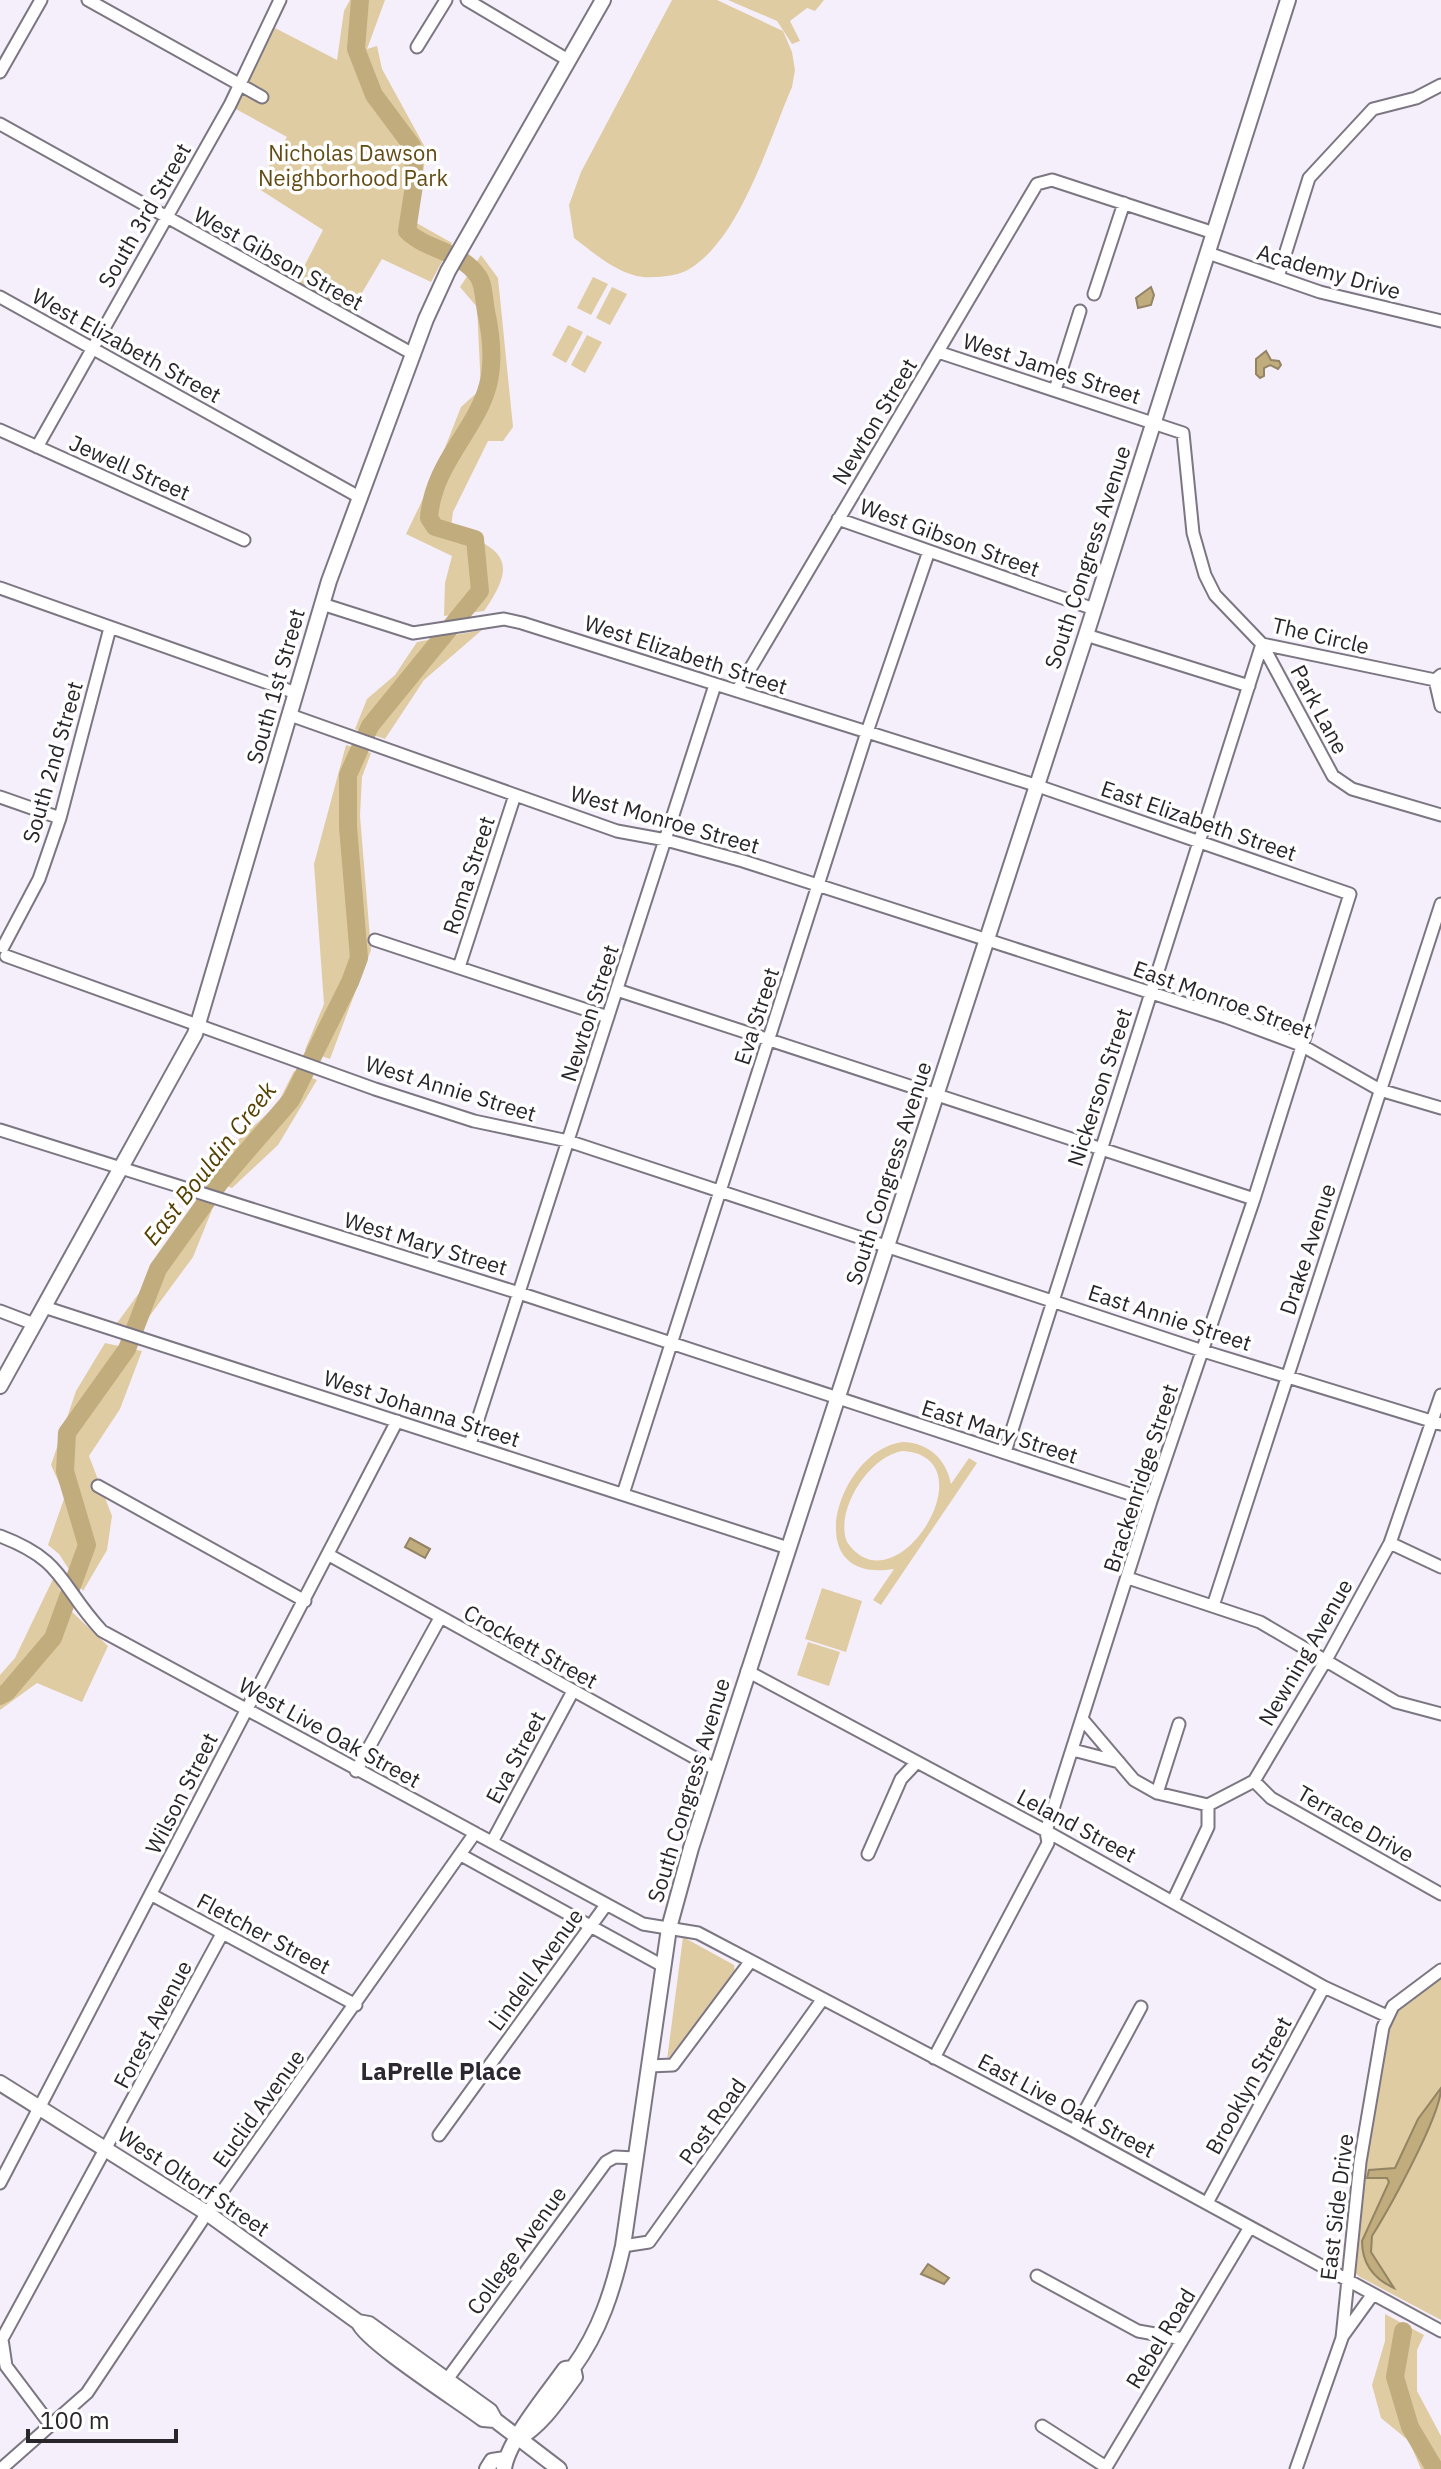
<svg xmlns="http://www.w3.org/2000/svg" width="1441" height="2469" font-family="'IBM Plex Sans',sans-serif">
<rect width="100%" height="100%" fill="#f5effb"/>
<path fill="#e0cca2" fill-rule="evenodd" d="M350,0H385L367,49L377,46L382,69L427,151L413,221L452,243L431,282L382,259L350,313L296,282L323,230L256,187L287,137L234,108L275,28L337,60L344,11Z
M672,0H717L783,31L792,52L795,70L792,87C769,140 741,236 691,268C680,276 657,278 643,277C617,274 594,253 574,238L569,205L581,172Z
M728,0H824L815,11L807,8L790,21L800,41L792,44L777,21Z
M481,255L498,278L513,427L503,441H488L453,512L451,527C497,549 523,556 484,611L444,616L445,583L452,556L406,534L433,478L461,407L481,389L477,307L460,287Z
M593,277L608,284L591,315L577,308Z
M612,287L627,294L610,325L596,318Z
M568,325L583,332L566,363L552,355Z
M587,335L602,342L585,373L571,365Z
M482,630L424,680L385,739L355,729L367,699L395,675L417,642Z
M346,745L371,753L362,777L360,816L371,950L330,1059L305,1050L324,1004L314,864Z
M294,1071L317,1080L278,1145L232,1188L198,1176L277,1105Z
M194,1208L212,1210L193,1257L140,1329L117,1323L173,1247Z
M105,1343L142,1351L120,1409L89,1456L112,1516L107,1550L83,1591L59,1554L48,1545L65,1496L51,1465L76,1391Z
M903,1442C929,1443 946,1459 951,1484L969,1458L977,1463L881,1605L873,1600L894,1569C796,1585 838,1449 903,1442ZM903,1451C992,1457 895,1613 847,1542C834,1510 870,1455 903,1451Z
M54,1577L68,1608L108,1646L82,1702L37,1683L0,1710V1675L15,1658Z
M822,1588L862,1601L846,1652L805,1639Z
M808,1642L840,1652L829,1686L797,1675Z
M683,1937L734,1965L735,1974L667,2060Z
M1441,1977V2320L1360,2277L1355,2273L1354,2263L1366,2147L1391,2020L1396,2009Z
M1385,2314L1424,2335L1417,2350V2391L1441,2436V2469H1421L1409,2441L1381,2418L1372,2385L1385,2341Z"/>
<path fill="#c1ac7d" stroke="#938464" stroke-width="2" d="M1151,287L1154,295L1151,305L1138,308L1136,298Z
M1266,351L1271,360L1279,361L1281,365L1278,369L1270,365L1264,368V376L1260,378L1256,374V359Z
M410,1538L430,1549L425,1558L405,1547Z
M1441,2088C1441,2115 1389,2209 1372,2236L1371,2252L1394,2288C1374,2279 1362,2263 1362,2241L1389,2182L1387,2178H1367L1369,2170L1395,2168L1418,2119Z
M928,2264L949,2278L944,2284L921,2274Z"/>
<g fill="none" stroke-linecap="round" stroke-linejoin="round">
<path stroke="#c1ac7d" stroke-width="18" d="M0,1696L7,1692L53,1638L87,1545L65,1471L67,1433L127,1349L158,1269L221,1181L291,1100L350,982L359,958L348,827V775L370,726L480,591L475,539L435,527L429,518C433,463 476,431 488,385C494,362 491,334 486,311C484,301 484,284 478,276C460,250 427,251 407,231L415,179L412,146L374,95L356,49L360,0
M1403,2331L1395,2377L1410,2427L1435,2469"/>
<defs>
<path id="minor" d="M88,0L262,97
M467,0L568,60
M417,47L446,0
M0,72L41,0
M0,124L413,354
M1208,253L1320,292L1441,321
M1278,277L1309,178L1373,109L1416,98L1441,85
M1094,294L1124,203
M0,297L361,498
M938,352L1183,433L1193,533L1205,575L1215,595L1262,644L1435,680L1441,675
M1055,390L1080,311
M0,430L244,540
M37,447L230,105L280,0
M838,519L1094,609
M0,588L296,693
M322,604L413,633L504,619L522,623L1035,785L1350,894L1254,1199L1151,1501L1046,1831L1048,1843L934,2058
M1086,635L1249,686
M1262,644L1333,776L1352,789L1441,815
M1435,680L1441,706
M737,691L1037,184L1052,180L1214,233
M290,715L617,831L666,840L743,861L1226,1017L1301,1045L1380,1090L1441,1108
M0,797L60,818
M375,940L608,1017
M3,947L39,879L60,818L110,628
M6,956L375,1089L474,1121L568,1141L1203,1351L1441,1424
M459,967L515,795
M617,990L1254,1199
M0,1130L519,1293L1151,1501
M44,1307L788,1548
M0,1311L34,1324
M470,1444L715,685
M1005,1452L1262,644
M98,1486L305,1601
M623,1494L867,732L929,551
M0,1536C66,1561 59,1585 102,1631L643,1924L698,1933L1074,2131L1441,2331
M1390,1543L1441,1567
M329,1555L715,1769
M1128,1578L1260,1622L1396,1702L1441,1714
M1213,1606L1441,904
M747,1671L1046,1831L1324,1987L1387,2016
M1083,1720L1134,1780L1157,1793L1208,1805
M1073,1750L1119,1762
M356,1771L440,1618
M1254,1781L1271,1798L1441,1894
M1157,1793L1179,1724
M492,1842L573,1691
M868,1854L901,1779L917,1762
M461,1855L663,1966
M152,1895L356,2005
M1173,1901L1208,1827V1805L1254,1781L1326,1660L1390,1543L1441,1395
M649,2066L673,2065L750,1962
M1074,2131L1141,2007
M439,2135L606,1905
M0,2183L397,1421
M1207,2203L1324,1987
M623,2246L649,2242L822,2000
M1037,2276L1138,2331L1183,2339
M1342,2337L1373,2294
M443,2385L606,2162L615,2157L635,2158
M49,2423L6,2366L2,2339L222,1934
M1042,2426L1106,2467
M1,2469L87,2393L207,2213L475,1833
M1105,2469L1250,2227
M1296,2469L1342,2338L1360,2162L1383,2027L1393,2006L1441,1970"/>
<path id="major" d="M0,1386L195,1034L329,581L426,319L448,271L603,0
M0,2083L207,2213L358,2322L369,2324L490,2411L495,2420L559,2469
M359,2323C365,2341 462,2403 483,2419L495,2420
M518,2439C543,2424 558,2400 575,2377L573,2368
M487,2469L492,2461L505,2459
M504,2469C507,2442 548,2393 565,2369L573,2368C600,2331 613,2290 623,2246L669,1928L691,1848L1086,635L1288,0"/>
</defs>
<use href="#minor" stroke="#7c7682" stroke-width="15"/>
<use href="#major" stroke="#7c7682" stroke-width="18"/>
<use href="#minor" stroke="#fff" stroke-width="11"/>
<use href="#major" stroke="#fff" stroke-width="14"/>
</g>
<g text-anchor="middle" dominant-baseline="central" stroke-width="7" stroke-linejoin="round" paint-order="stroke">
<g font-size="22" fill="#624c14" stroke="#fff">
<text x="353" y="152">Nicholas Dawson<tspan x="353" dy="25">Neighborhood Park</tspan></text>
</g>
<g font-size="22" fill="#28262a" stroke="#fff">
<text transform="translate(144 215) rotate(-60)">South 3rd Street</text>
<text transform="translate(279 258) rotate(29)">West Gibson Street</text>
<text transform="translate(1329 271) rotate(16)">Academy Drive</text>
<text transform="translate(127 345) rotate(29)">West Elizabeth Street</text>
<text transform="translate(1052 368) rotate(18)">West James Street</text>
<text transform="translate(874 421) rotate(-59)">Newton Street</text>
<text transform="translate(130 467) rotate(24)">Jewell Street</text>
<text transform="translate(950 537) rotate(20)">West Gibson Street</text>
<text transform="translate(1087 557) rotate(-72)">South Congress Avenue</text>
<text transform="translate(1321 635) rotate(13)">The Circle</text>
<text transform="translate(686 654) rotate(18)">West Elizabeth Street</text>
<text transform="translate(275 686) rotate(-74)">South 1st Street</text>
<text transform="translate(1320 709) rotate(62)">Park Lane</text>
<text transform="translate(52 762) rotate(-74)">South 2nd Street</text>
<text transform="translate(665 819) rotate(16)">West Monroe Street</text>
<text transform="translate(1199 820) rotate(19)">East Elizabeth Street</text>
<text transform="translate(468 875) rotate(-72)">Roma Street</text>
<text transform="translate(1223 999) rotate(20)">East Monroe Street</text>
<text transform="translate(589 1013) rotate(-72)">Newton Street</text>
<text transform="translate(756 1016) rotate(-72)">Eva Street</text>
<text transform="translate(1099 1087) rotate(-72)">Nickerson Street</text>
<text transform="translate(451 1088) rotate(17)">West Annie Street</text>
<text transform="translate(888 1173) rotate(-72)">South Congress Avenue</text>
<text transform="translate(426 1243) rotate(17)">West Mary Street</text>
<text transform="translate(1307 1249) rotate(-72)">Drake Avenue</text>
<text transform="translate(1170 1317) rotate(18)">East Annie Street</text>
<text transform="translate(422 1408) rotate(18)">West Johanna Street</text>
<text transform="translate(1000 1431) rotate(18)">East Mary Street</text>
<text transform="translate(1140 1478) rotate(-72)">Brackenridge Street</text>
<text transform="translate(531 1646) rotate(29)">Crockett Street</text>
<text transform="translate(1305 1652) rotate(-60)">Newning Avenue</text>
<text transform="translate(330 1732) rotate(29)">West Live Oak Street</text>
<text transform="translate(515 1757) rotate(-62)">Eva Street</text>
<text transform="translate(688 1790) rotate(-73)">South Congress Avenue</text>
<text transform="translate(181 1793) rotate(-63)">Wilson Street</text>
<text transform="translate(1356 1823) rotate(30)">Terrace Drive</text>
<text transform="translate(1077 1825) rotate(28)">Leland Street</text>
<text transform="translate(264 1933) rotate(28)">Fletcher Street</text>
<text transform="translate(535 1969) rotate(-54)">Lindell Avenue</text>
<text transform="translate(152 2024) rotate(-62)">Forest Avenue</text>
<text transform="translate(1248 2085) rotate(-61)">Brooklyn Street</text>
<text transform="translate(1067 2105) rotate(28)">East Live Oak Street</text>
<text transform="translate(258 2108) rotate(-54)">Euclid Avenue</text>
<text transform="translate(712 2121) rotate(-55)">Post Road</text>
<text transform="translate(194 2181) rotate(34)">West Oltorf Street</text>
<text transform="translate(1336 2207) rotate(-83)">East Side Drive</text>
<text transform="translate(516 2250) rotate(-54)">College Avenue</text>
<text transform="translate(1160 2338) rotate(-59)">Rebel Road</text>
</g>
<g font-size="24" font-style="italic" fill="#554002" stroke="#fff">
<text transform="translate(209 1163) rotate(-52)">East Bouldin Creek</text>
</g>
<g font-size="24" font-weight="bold" fill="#2c2731" stroke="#fff">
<text x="441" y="2071">LaPrelle Place</text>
</g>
</g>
<path d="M28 2429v12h148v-12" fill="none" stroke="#28262a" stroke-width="4"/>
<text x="40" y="2429" font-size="24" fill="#28262a" stroke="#ffffff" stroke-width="6" paint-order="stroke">100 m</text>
</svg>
